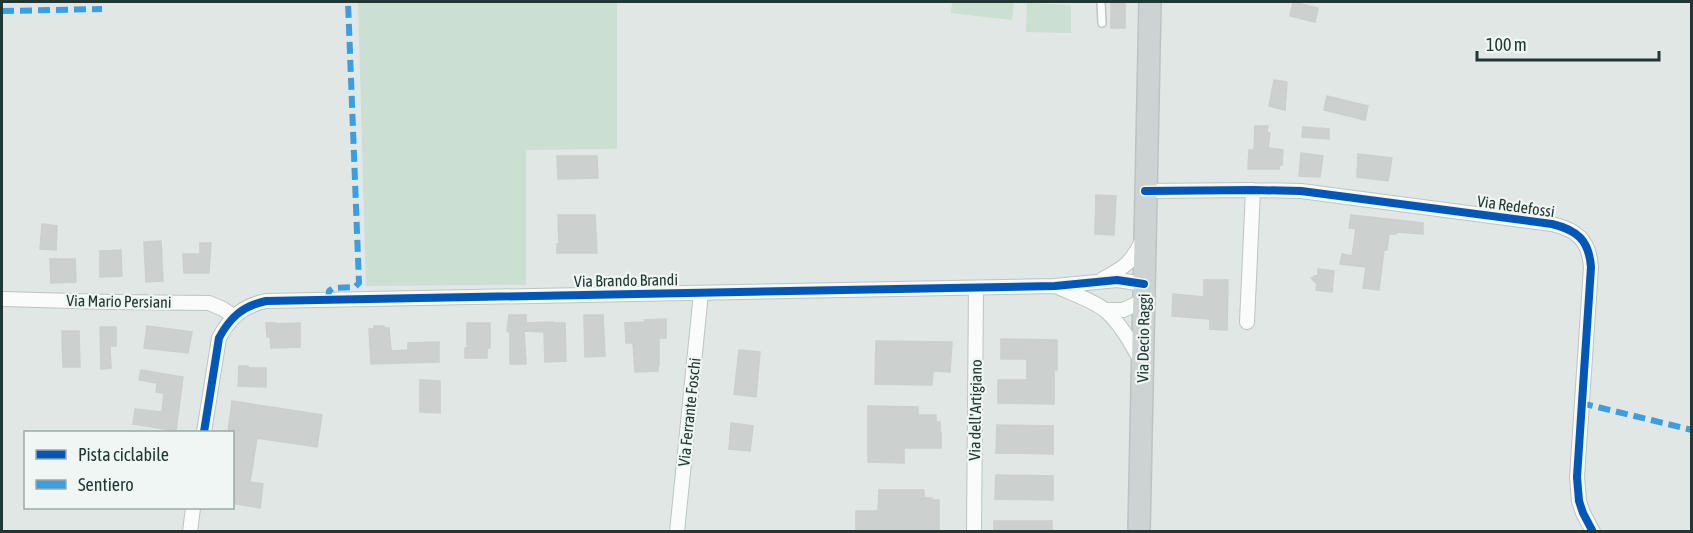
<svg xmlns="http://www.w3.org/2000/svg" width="1693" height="533" font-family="'Asap Condensed',sans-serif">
<rect width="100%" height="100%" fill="#e1e7e4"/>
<path fill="#ccdfd3" d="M358,2H617V149L526,150V285L366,286Z
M952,2H1014L1012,20L951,13Z
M1027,3L1071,5V33L1026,32Z"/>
<path fill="#ccd0cf" stroke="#cad0cd" stroke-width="1.5" d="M1111,2H1125V28H1111Z
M1293,2L1318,8L1315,22L1290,16Z
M1274,80L1287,82L1285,110L1269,106Z
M1327,96L1368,106L1365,120L1324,110Z
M1255,126H1268L1267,133H1270L1268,148L1283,150L1282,165H1279V169H1248L1249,150H1254Z
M1303,127L1329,129V139L1302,137Z
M1301,153L1323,156L1320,177L1299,176Z
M1358,154L1392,158L1388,181L1357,177Z
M557,156H597L598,178L558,179Z
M1096,195L1116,196L1114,235L1095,234Z
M558,215H595L597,253H557V244H559Z
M1351,215L1423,223V234L1396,232V234H1389L1387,250H1384L1379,290L1363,288L1366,267L1340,264L1342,254L1352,256L1356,229L1349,228Z
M42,224L57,226L56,250L40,249Z
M161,241L163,281L146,282L144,242Z
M200,243H211L209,273H184L183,254H200Z
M121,250L122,276L100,277V251Z
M50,259H75L76,282L51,283Z
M1318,269L1334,271L1332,292L1316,290L1317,284L1311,278L1318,275Z
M1204,280H1228L1227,330L1210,329V319L1172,316L1173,294L1204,297Z
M509,315H526V323L553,322V323H565L566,361L545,362L544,332L524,331L526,364H510V333L507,331Z
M584,315H603L605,356L585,357Z
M666,319V338H659V365H658V371L635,372L633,343H626L625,323L645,322V320Z
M266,323H276V324L300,323V347L271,348L270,337H267Z
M467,323H490V348H487V358H465V348H467Z
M147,326L192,332L188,353L144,348Z
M374,326H384V328H389L391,351L408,350V343L439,342V362L371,364L369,329H374Z
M100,327H116V346H110L111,368L101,369Z
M62,331H79L80,367H63Z
M1001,339L1057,340V370H1054V404L998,403V380H1027V359H1001Z
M876,341L952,342L950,372L933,371L932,385L875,384Z
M739,350L760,352L756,397L734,394Z
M239,366H248V368H266V387L238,386Z
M141,370L183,377L176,431L133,424L135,409L162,412L164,393L156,392L157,383L139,380Z
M420,380L440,381V413L420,412Z
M232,401L322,415L317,447L257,438L250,482L263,484L260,508L232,503V432H228Z
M868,406L918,407V415H936V422H940V433H941V448H904V463L868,462Z
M731,423L753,426L750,451L729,449Z
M997,425L1053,426V454L996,453Z
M996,475L1053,476V500L995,499Z
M879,490H924V498H932V500H939V531H856V511H878Z
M994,521H1052V531H994Z"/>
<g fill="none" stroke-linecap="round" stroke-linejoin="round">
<defs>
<path id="service" d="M1101,2L1102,23"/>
<path id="minor" d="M1145,191L1253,190L1301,191L1552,224C1577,230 1589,240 1591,267L1577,477L1579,501L1583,513L1593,532
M1103,279C1125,267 1131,263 1142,241
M1058,287C1073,294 1092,300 1105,310C1121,324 1131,343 1141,361
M2,299L110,302L209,303L223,309L233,316
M1105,310H1123L1143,301
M1247,322L1253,190
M204,432L219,338C230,317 243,306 266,301L1055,286L1117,280L1144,284
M190,532L193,508
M677,532L701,293
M974,532L976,288"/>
<path id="primary" d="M1139,532L1150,2"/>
</defs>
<use href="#service" stroke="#bec4c1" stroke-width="10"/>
<use href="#minor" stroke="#bec4c1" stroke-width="16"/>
<use href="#primary" stroke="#bcc3c1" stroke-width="24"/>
<use href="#service" stroke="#fafbfb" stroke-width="7"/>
<use href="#minor" stroke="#fafbfb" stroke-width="14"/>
<use href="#primary" stroke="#cdd3d2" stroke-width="21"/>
<path stroke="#3c9ee2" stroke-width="6" stroke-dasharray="12 6" stroke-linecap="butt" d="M2,11L102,9
M328,299L329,291L333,288L355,287L359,283L348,2
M1581,403L1692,430"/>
<defs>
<path id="cycleway" d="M1145,191L1253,190L1301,191L1552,224C1577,230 1589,240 1591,267L1577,477L1579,501L1583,513L1593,532
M204,432L219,338C230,317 243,306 266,301L1055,286L1117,280L1144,284"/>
</defs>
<use href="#cycleway" stroke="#eff6f3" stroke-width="11"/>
<use href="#cycleway" stroke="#0057b8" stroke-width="8"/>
</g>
<g text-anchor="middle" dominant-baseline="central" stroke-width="4.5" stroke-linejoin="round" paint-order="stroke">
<g font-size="16" fill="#223733" stroke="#eff6f3">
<text transform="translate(1516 206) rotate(8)">Via Redefossi</text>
<text transform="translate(626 280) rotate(-1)">Via Brando Brandi</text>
<text transform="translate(119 301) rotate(1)">Via Mario Persiani</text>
<text transform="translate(1143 338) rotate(-89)">Via Decio Raggi</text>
<text transform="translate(975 410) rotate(-89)">Via dell'Artigiano</text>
<text transform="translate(689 412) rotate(-84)">Via Ferrante Foschi</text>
</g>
</g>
<rect width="1693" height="533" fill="none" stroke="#223733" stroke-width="6"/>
<rect x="24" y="431" width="210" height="78" fill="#eff6f3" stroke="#9daaa6" stroke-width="1.5"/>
<rect x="36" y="450" width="30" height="9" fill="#0057b8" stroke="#9daaa6" stroke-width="1.5"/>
<text x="78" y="461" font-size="18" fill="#223733">Pista ciclabile</text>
<rect x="36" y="480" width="30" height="9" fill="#3c9ee2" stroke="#9daaa6" stroke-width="1.5"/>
<text x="78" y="491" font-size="18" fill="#223733">Sentiero</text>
<path d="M1477 51v9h182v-9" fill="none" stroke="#223733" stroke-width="3"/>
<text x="1486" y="51" font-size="18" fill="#223733" stroke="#eff6f3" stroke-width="4.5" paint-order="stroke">100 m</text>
</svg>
